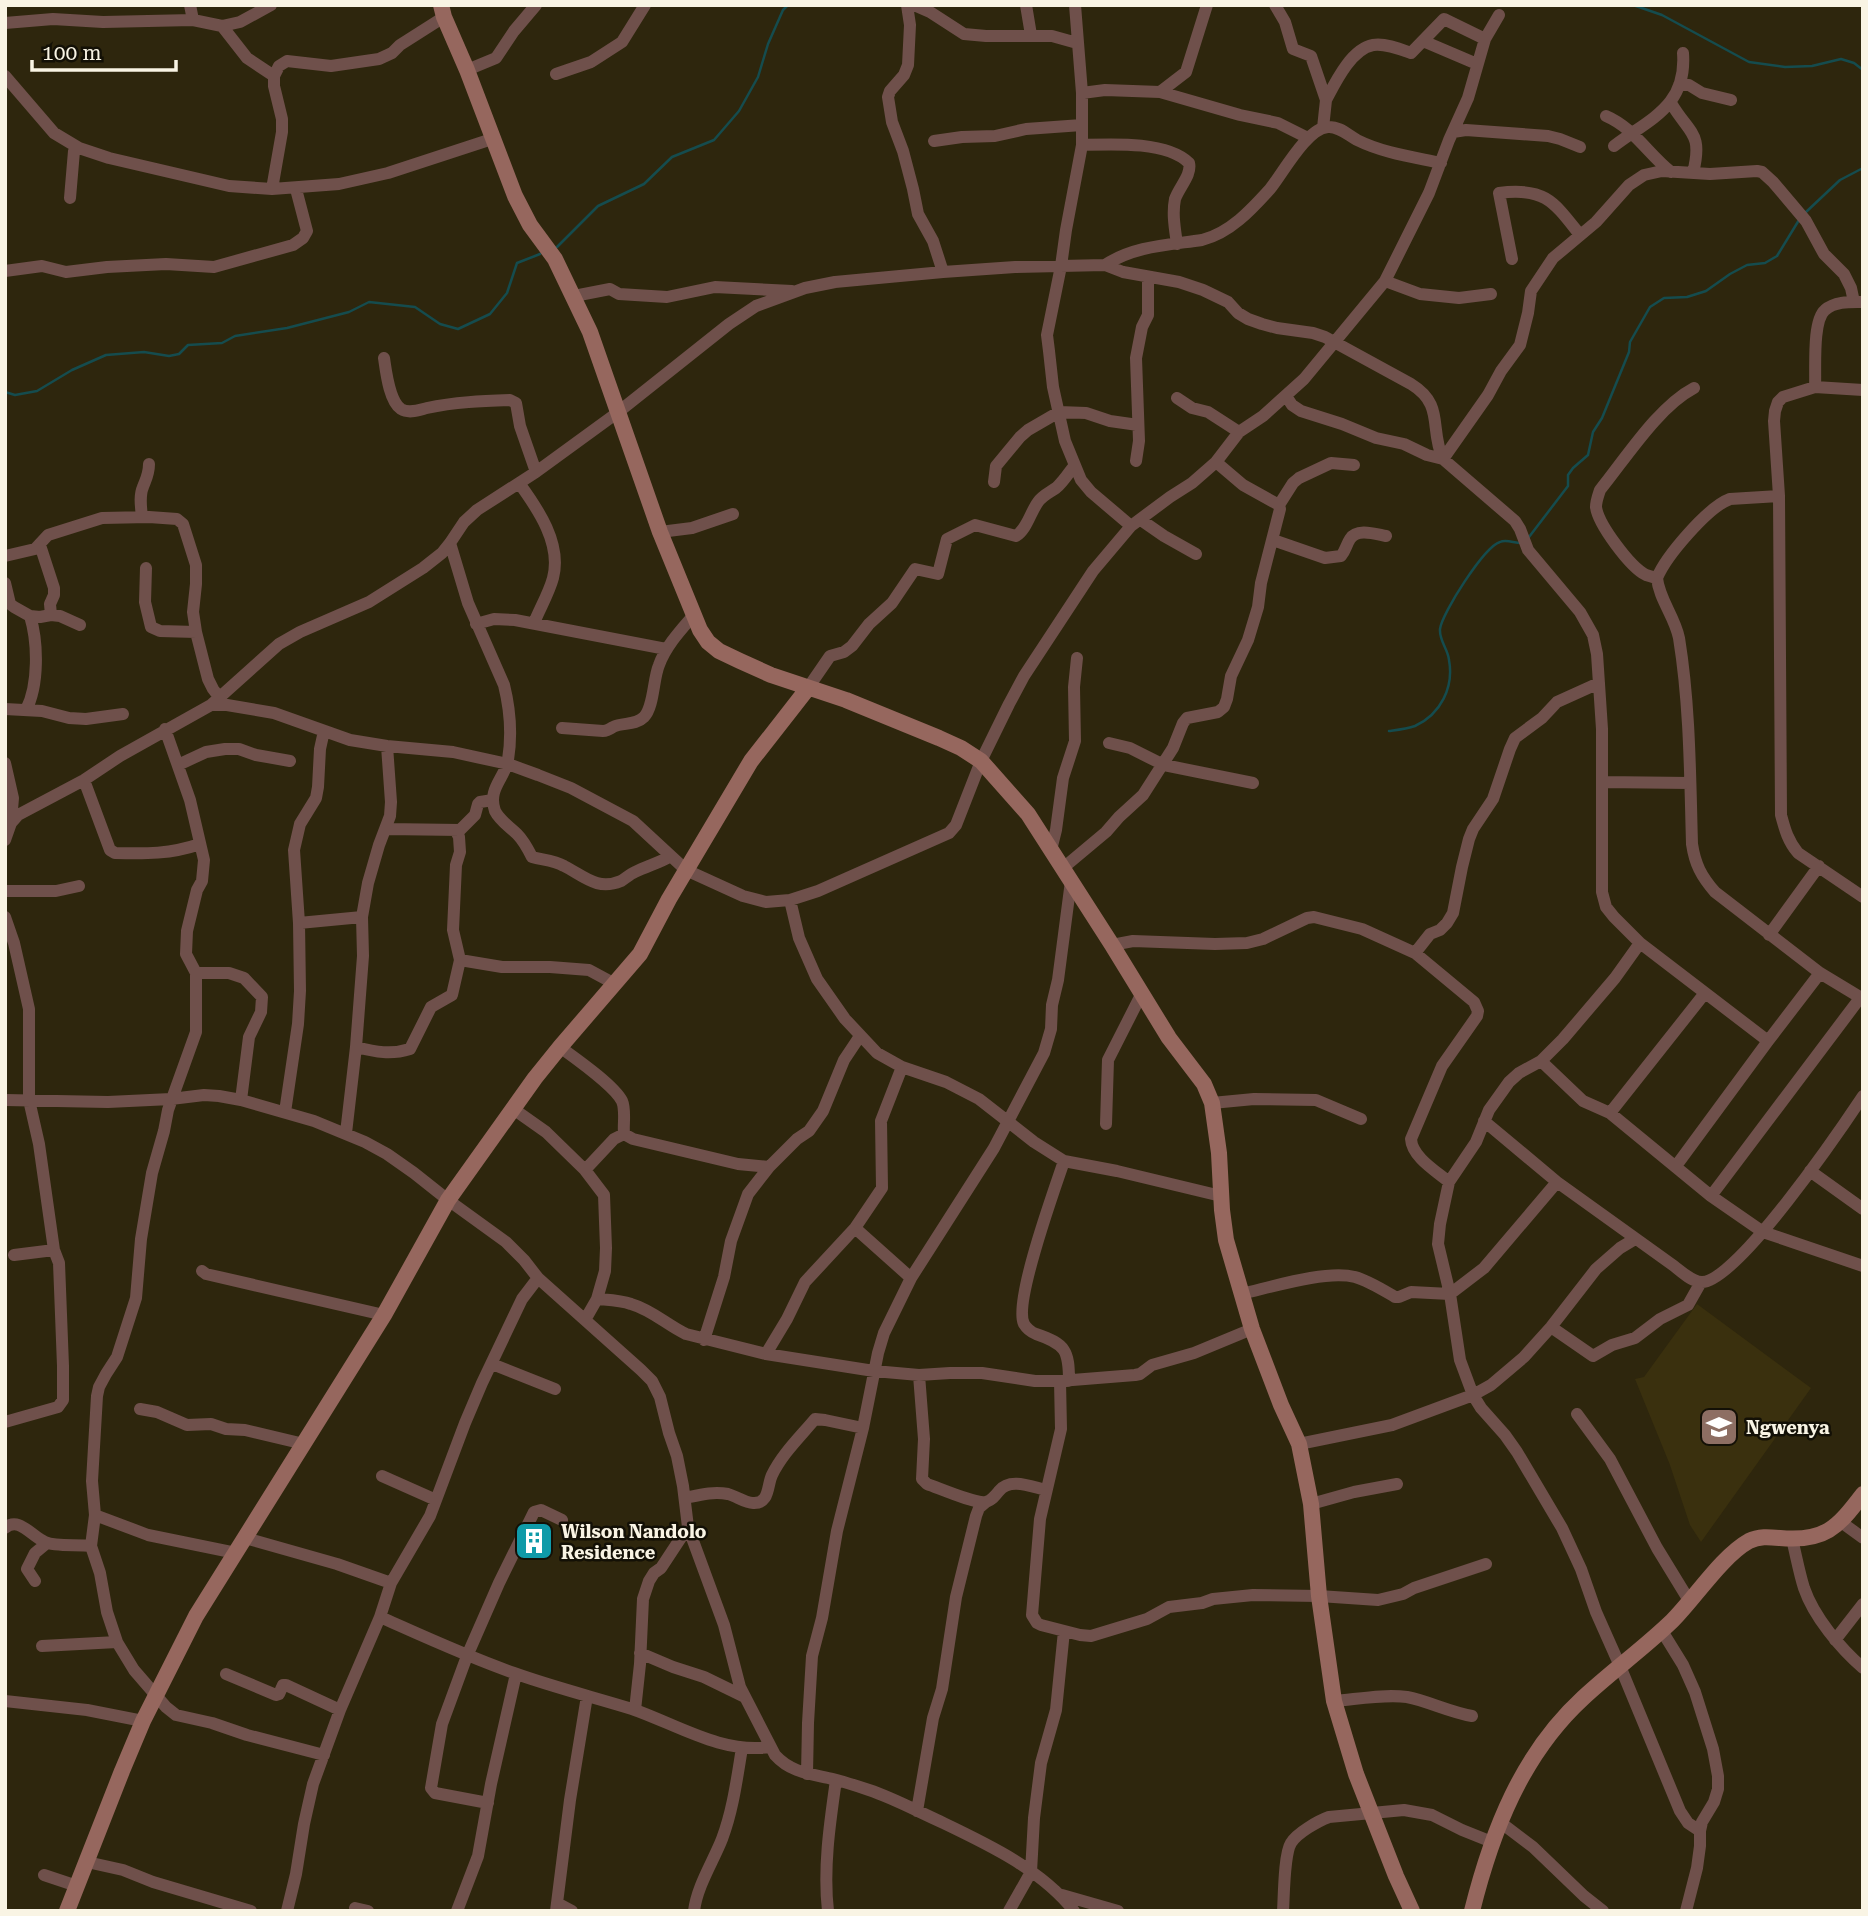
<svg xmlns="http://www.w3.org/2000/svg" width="1868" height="1916" font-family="'Roboto Serif',serif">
<rect width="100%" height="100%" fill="#2e260d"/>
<path fill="#3a300e" d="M1697,1304L1811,1388L1701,1542L1690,1525L1670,1465L1635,1379L1644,1377Z"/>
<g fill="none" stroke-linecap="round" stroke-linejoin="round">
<path stroke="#154c4e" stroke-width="2.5" d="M1633,5L1662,15L1749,62L1785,67L1812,66L1841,59L1854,63L1863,70
M1806,212L1840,180L1863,168
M557,247L598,206L644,184L672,157L714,140L739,111L758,77L768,44L783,10L788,5
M5,392L15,395L37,391L72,370L106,355L144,352L169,356L179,354L188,345L222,343L235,336L287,328L349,312L369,302L415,307L440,324L458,329L490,314L507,293L517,263L540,254
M1529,537L1568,486V475L1573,468L1588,455L1593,432L1602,418L1629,352L1630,342L1650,307L1664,298L1687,297L1706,291L1730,274L1747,265L1765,263L1777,256L1799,220
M1389,731C1397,730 1407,729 1415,726C1441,714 1454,687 1449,660C1448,649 1439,641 1440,629C1442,613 1484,547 1500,542C1506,539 1514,543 1521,543"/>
<path stroke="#6f504b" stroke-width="12" d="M190,5L193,20
M907,5L910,25L908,65L904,75L890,91L888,97L892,122L903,151L913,189L918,214L933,241L943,272
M914,5L930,12L964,34L986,36H1052L1077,43
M1026,5L1031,35
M1075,5L1082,93V145L1066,230L1061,266L1047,335L1049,351L1053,387L1065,441L1081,480L1091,492L1131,526
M1275,5L1285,22L1293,49L1311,56L1326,100L1323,128
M5,23L53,19L103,22L193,20L222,26L240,22L271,5
M222,26L247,58L274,76
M1423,41L1477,64
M467,70L496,58L514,31L536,5
M556,74L591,62L622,42L645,5
M5,76L54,133L79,148L109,158L229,186L272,189L339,184L388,173L492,139
M1679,85H1689L1702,93L1731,100
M1160,92L1186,72L1207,5
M1082,93L1105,90L1160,92L1240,115L1278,123L1308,138
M1326,100C1335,83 1351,49 1373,45C1385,43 1400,49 1411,53L1444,19L1485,39
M1671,103C1690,135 1703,132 1693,173
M1606,116C1634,128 1648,154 1671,172
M1453,132L1466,130L1548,136L1560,139L1580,147
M934,141L962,137L995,136L1026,129L1082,125
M1082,145C1112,144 1167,141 1189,163C1192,175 1179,187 1175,199C1172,214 1175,229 1177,244
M1614,146C1649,119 1687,107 1683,53
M272,189L282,132V119L274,86V76L279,66L287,61L331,66L379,59L392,53L400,45L444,17
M70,198L74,151L79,148
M1512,259L1499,193C1545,187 1554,202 1580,235
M1105,265C1134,246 1168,245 1202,240C1230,233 1251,210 1270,189C1283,173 1307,128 1328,127C1339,126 1348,135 1357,140C1383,153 1413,157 1441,163
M5,271L42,266L66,272L107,267L166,264L214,267L293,245L303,238L307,231L296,189
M1385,281L1420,294L1459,298L1491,294
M574,296L610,289L619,294L667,297L715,287L792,291
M384,358C386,371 389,401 401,409C409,414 419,410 427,408C455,402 482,401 510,400L516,403L520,426L536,472
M1815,387C1816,370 1812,321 1825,310C1835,301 1851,302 1863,302
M1863,390L1815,387L1783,397L1778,402L1775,411L1774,421L1779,496L1781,815C1785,830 1788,841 1798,853L1863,897
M1286,396L1292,405L1301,411L1342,424L1376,438L1404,444L1427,455L1443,459L1488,395L1501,371L1520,345L1528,313L1531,291L1553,258L1596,222L1629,185L1644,175L1662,171L1710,174L1757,171L1762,172L1773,182L1806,221L1824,254L1844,274L1851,288L1854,302
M1177,398L1192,408L1208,412L1239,432
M1136,461L1139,441L1136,358L1142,327L1148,315V277
M994,482L996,466L1020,437L1028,430L1059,412L1086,413L1110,421L1138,425
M519,483C538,509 562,544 553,578C549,593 540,608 534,623
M1779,496L1730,499C1708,507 1666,556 1657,578C1659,599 1675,617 1679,638C1690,706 1690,775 1692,844C1695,864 1701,876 1715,892L1820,973L1863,999
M1279,505L1293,483L1299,478L1331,463L1354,465
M142,517C141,507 139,496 143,487C146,479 149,474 149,464
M1141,520L1164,536L1196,554
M660,532L692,528L733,514
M1273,540L1325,558L1341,556C1346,550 1346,545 1350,539C1357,528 1375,534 1386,536
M450,543L468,603L504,685C510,709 512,735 508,760C505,778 487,789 495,811C500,821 510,827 517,834C524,841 528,849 532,857C543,860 554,860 564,866C584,876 597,891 621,881C626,878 630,874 635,872C647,866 659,863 671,856
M40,545L54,588V595L50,604L51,615
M5,556L35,549L48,535L102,518L149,517L177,519L183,524L196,565V584L193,612L196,632L208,679L213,689L219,697
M146,568L145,602L151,627L160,631L196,632
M1657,578C1653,577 1649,576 1646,575C1630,567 1598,524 1596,507C1596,501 1598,496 1600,490C1626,458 1658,407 1694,388
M5,583L10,604L14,607L30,616L40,617L51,615L60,616L80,625
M476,624L494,619L515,620L666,649
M808,688L830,656L844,652L852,646L869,624L892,603L915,569L938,574L947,539L975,525L1016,536C1027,529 1030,513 1038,502C1043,495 1049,493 1056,488C1063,482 1068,474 1074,466
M211,705L279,644L300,632L369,602L423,568L442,553L450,543L464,522L477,510L536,472L617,413L729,324L756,306L805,288L835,282L943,272L1015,267L1105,265L1123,272L1179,282L1203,290L1228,302L1238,313L1248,319L1262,324L1277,328L1313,333L1325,337L1411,384C1445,405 1429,428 1443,459L1515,521L1520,529L1528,550L1580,612L1593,635L1597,654L1602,729V892L1606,907L1614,917L1640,943L1768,1041
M5,709L42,711L69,718L86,719L123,714
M26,710C39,685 38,642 30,616
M562,728L603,731C607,731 610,729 613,727C623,722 635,726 644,717C654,707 653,679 659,665C666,646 680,631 693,616
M165,729L190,800L204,860L202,881L197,890L187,931L186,954L196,973V1032L168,1110L164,1131L152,1173L141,1239L136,1298L117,1357L106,1374L99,1387L97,1396L92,1481L95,1515L91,1546L100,1573L107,1612L117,1642L134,1670L166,1707L176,1715L212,1723L247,1735L324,1755
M1109,743L1130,748L1164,765L1253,783
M5,763L13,798L11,821
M178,765L206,752L225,749H239L256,755L290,761
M84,780L110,850L115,853C145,854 171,854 200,844
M1602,782L1690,783
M386,829L460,830L475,815L478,804L480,802L493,800
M5,840L11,823L18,815L84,780L120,756L211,705H227L274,713L350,740L387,746L453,752L508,764L538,775L571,788L633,821L686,870L743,896L766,902L790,900L818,891L949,833L956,825L981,761L1009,704L1024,676L1093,571L1131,526L1170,497L1192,483L1216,462L1239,432L1263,416L1304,379L1385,281L1429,193L1449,140L1468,98L1485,39L1499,15
M1051,850L1056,830L1063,778L1075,741L1074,687L1077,658
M1063,868L1106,832L1119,817L1143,795L1173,748L1183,723L1187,718L1218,712L1224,707L1227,699L1231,676L1248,640L1258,607L1261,583L1280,509L1279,505L1243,485L1216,462
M5,891H56L79,886
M790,900L799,938L817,979L845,1019L877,1053L902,1067L946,1082L979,1099L1034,1142L1064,1161L1117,1171L1221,1196
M5,917L14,943L29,1009V1100L39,1144L54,1250L59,1263L63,1366V1400L58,1407L5,1422
M299,923L362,917
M1769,935L1819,866
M1640,943L1615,978L1563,1039L1541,1061L1519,1073L1509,1082L1489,1110L1476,1142L1449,1182L1440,1224L1438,1244L1450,1294L1460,1360L1473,1395L1481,1408L1505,1435L1517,1452L1562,1528L1581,1569L1596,1612L1620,1666L1680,1811L1688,1823L1700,1831
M1112,945L1133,941L1215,944L1247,943L1263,939L1307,918L1314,917L1362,929L1415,953L1474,1002L1478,1011L1477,1016L1442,1066L1411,1139C1412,1157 1436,1171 1449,1182
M1415,953L1430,934L1440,930L1447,923L1453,913L1462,867L1469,839L1473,829L1493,799L1510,749L1515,738L1542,718L1557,702L1599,683
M460,960L502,967H550L589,970L615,984
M196,973H229L244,978L262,997L261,1012L249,1037L241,1100
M356,1047C376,1052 391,1055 410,1049L431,1007L452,995L460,960L453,930L456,865L460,852L459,837L456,831
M560,1047C575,1058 614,1085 622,1101C626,1110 623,1124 624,1134L633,1139L738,1164L769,1167
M1541,1061L1583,1101L1610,1113L1711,1196L1763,1232L1863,1266
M5,1100L108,1102L171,1099L204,1095L219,1096L241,1100L314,1121L365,1142L387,1154L414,1173L448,1200L506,1242L524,1260L538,1278L641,1370L652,1381L660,1397L669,1433L677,1456L683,1486L688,1527L724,1625L740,1687L775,1755C791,1773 812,1774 833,1779C845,1782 857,1786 869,1790C893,1798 915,1810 937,1820C985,1843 1040,1868 1074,1911
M1212,1103L1254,1099L1316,1100L1361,1119
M512,1108L546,1132L585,1170L604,1195L606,1248L605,1271L597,1299L585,1320
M285,1112L298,1024L300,991L299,923L294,850L300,824L316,798L318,787L320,749L324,731
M1610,1113L1705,993
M1484,1121L1557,1182L1674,1266C1682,1272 1692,1282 1702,1282C1737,1282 1841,1129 1863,1096
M1106,1124L1108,1060L1142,993
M346,1133L356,1047L363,956L362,917L368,883L379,845L390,816L391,802L387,746
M1064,1161C1055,1188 1013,1303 1024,1324C1027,1329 1031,1332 1036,1334C1066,1344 1069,1351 1069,1381
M1676,1166L1768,1041L1820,973
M585,1170L614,1139L624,1134
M1810,1171L1863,1209
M1711,1196L1860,998
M855,1228L911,1278
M14,1255L54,1250
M202,1271L206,1274L384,1315
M1241,1294C1272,1287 1325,1270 1355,1277C1369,1281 1383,1290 1395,1297H1399L1411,1292L1450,1294L1484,1268L1557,1182
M597,1299C608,1300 620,1300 631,1304C652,1310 667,1325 686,1334L766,1354L874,1371L919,1375L950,1373H982L1035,1381H1060L1135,1375L1140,1374L1152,1365L1194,1353L1252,1329
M1551,1327L1593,1356L1612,1345L1635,1338L1660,1319L1688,1305L1701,1282
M704,1340L724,1277L731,1241L748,1194L769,1167L797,1139L809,1131L823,1111L844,1060L860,1036
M766,1354L787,1319L805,1282L855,1228L882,1188L881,1121L902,1067
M492,1364L555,1389
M919,1375L924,1439L922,1479L927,1484C939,1488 975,1504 986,1502C992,1500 995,1496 999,1491C1010,1477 1032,1487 1046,1490
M1060,1381L1061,1429L1040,1519L1032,1615L1037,1623L1041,1625L1080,1635L1091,1636L1147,1619L1169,1607L1202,1603L1213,1599L1253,1595L1319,1596L1378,1600L1403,1594L1414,1588L1486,1564
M140,1409L157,1412L187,1425L211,1424L226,1429L245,1430L304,1444
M1577,1414L1610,1459L1657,1548L1690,1602
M1299,1444L1392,1425L1473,1395L1491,1385L1524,1357L1551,1327L1596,1269L1620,1248L1635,1239
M382,1476L436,1500
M685,1498C699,1495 713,1491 728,1494C736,1496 745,1503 753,1503C770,1504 767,1485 772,1475C782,1454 800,1437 815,1419L825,1420L863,1428
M1311,1504L1354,1492L1397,1484
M95,1515L148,1535L236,1553
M1841,1522L1863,1538
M5,1528C19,1516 31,1536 45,1542C56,1547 78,1544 91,1546
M245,1538L337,1564L391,1583
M1792,1539C1796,1555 1799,1572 1804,1588C1814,1617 1840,1648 1863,1668
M35,1581L27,1569L35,1553L47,1543
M380,1617C425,1637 468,1657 514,1673C553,1687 593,1697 632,1709C676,1724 721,1754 770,1747
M1662,1631L1683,1665L1695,1692L1713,1749L1718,1776V1789L1714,1802L1702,1822L1700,1831V1846L1697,1868L1686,1911
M1835,1640L1863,1604
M42,1646L117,1642
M640,1653L673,1667L704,1677L745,1697
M226,1674L276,1695L279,1694L283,1685H286L340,1710
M5,1701L87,1710L143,1721
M1334,1701C1358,1699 1384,1694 1407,1697C1428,1701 1449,1712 1472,1716
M635,1710L640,1664L643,1599L649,1581L654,1573L661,1568L688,1527
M807,1774L808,1723L812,1656L822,1618L837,1531L863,1428L878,1353L884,1333L911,1278L994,1148L1044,1053L1051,1029L1052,1005L1058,980L1071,881
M488,1803L435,1793L431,1788L442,1724L467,1656L499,1583L534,1512L541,1510L562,1520
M917,1811L933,1718L942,1689L956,1597L976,1516L979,1508L986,1502
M1500,1822L1533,1847L1584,1896L1603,1911
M87,1862L123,1870L153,1882L251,1911
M44,1875L77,1886
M1062,1895L1118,1911
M557,1903L572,1911
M355,1908L368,1911
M287,1911L296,1874L304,1824L313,1784L340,1710L380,1617L391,1583L430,1516L465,1423L482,1383L522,1299L538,1278
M457,1911L478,1856L491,1784L516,1674
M556,1911L570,1800L587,1696
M694,1911C697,1886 713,1862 722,1839C733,1810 737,1778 742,1748
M828,1911C823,1868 830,1822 836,1780
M1009,1911L1031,1872L1034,1818L1041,1763L1056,1710L1064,1631
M1283,1911C1284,1896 1284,1854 1291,1843C1297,1833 1318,1821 1329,1817L1404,1810L1432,1815L1462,1830L1492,1842"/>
<path stroke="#96675e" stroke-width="16" d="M441,5L444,17L467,70L515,196L530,225L555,259L590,332L660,532L700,630L708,642L719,651L740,661L771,675L846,700L939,738L961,748L981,761L1028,814L1112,945L1169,1038L1204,1084L1212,1103L1219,1153L1222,1210L1226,1240L1252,1329L1281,1405L1299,1444L1311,1504L1319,1596L1334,1701L1356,1774L1396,1876L1412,1911
M67,1911L122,1771L143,1721L196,1616L384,1315L448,1200L535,1078L560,1047L640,954L669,899L751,761L808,688
M1472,1911C1492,1831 1522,1754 1583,1698C1612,1671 1644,1648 1672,1621C1695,1598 1722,1556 1749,1541C1759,1536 1769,1537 1780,1538C1825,1542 1837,1528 1863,1494"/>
</g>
<defs>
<symbol id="school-square" viewBox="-11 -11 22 22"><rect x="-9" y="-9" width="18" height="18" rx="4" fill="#8d6e63" stroke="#131006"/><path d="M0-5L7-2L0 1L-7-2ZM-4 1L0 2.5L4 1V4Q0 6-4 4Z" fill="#fff"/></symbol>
<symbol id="building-square" viewBox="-11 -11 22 22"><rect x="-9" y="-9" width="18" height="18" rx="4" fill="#0f9aa8" stroke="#131006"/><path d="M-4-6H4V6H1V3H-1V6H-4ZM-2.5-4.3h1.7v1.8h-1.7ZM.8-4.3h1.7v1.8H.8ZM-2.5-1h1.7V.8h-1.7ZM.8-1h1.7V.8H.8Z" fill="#fff"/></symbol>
</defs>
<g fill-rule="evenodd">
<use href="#school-square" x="1697" y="1405" width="44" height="44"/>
<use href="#building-square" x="512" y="1519" width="44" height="44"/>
</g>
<g text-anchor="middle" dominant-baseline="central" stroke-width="5" stroke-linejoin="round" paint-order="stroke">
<g font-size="18" font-weight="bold" fill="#f9f4e4" stroke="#131006" text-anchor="start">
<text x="1746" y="1427">Ngwenya</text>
<text x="561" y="1531">Wilson Nandolo<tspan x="561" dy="21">Residence</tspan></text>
</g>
</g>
<rect width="1868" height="1916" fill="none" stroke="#f9f4e4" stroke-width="14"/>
<path d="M32 60v10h144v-10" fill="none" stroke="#f9f4e4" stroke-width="3.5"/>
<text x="42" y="60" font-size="21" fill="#f9f4e4" stroke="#131006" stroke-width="5" paint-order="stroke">100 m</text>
</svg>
